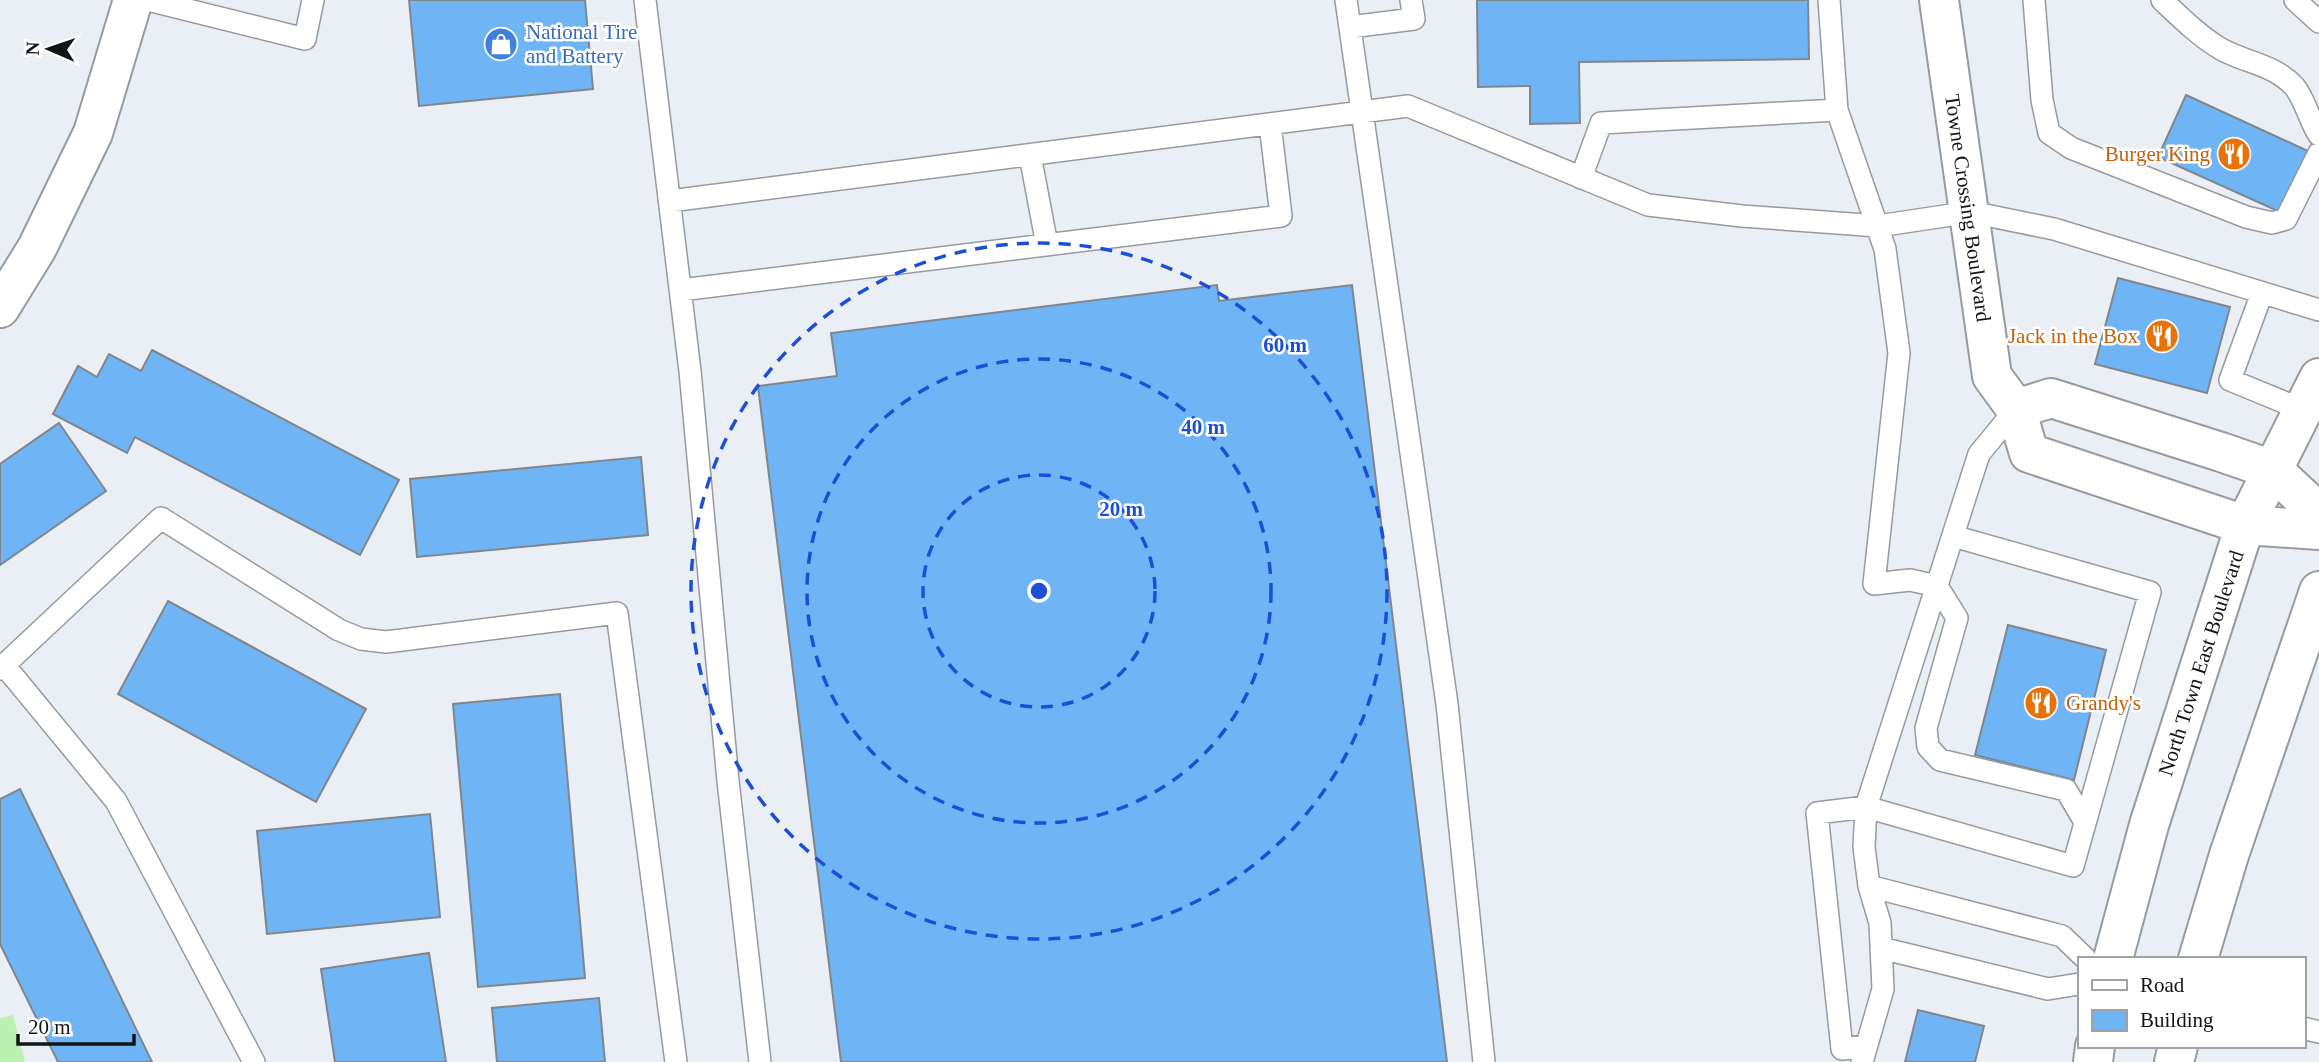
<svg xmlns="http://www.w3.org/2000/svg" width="2319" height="1062" font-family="'Times New Roman',serif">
<rect width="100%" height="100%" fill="#e9eff5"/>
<path fill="#bbf2b2" d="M13,1015L25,1062H26H0V1018Z"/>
<path fill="#6fb5f6" stroke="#81868c" stroke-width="2" d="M409,0H585L593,89L419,106Z
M1477,0H1808L1809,59L1579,62L1580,123L1530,124V86L1478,87Z
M2186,95L2310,152L2282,213L2158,157Z
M2118,278L2230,307L2207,393L2095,364Z
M1217,285L1219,301L1352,285L1447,1062H841L758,386L837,376L831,333Z
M152,350L399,480L360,555L135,437L127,453L53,414L78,366L97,377L109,354L141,371Z
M59,423L106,491L0,565V464Z
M641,457L648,535L417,557L410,479Z
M168,601L366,709L316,802L118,694Z
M2008,625L2106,650L2074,780L1975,755Z
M560,694L585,978L478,987L453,704Z
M20,789L152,1062H58L0,944V799Z
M430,814L440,917L267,934L257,831Z
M429,953L446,1062H335L321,969Z
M599,998L605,1062H497L492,1008Z
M1918,1010L1984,1026L1975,1062H1905Z"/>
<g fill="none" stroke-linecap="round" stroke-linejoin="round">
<defs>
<path id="lane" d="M148,0L305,39L313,0
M645,0L690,371L728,781L760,1062
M1346,0L1447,704L1484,1062
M1829,0L1837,110
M2034,0L2042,100L2049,133L2071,148L2246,217L2272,223L2286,219L2319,153
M2162,0C2180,17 2199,36 2221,49C2246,63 2273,64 2294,86C2305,99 2309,120 2319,135
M2295,0L2319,22
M1350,27L1414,19L1411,0
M1030,155L1047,245
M1581,178L1601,123L1837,110L1885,249L1899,353L1874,584L1910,580L1937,586L1957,618L1926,728L1928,747L1940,760L2066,790L2085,822
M670,201L1408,106L1648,205L1742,216L1878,226L1971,212L2054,229L2319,310
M681,290L1281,216L1270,124
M2262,293L2230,380L2303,410
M4,665L116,801L254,1062
M0,669L161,518L339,630L361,639L386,642L617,613L676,1062
M1869,886L2062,936L2086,959
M1881,948L2048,989L2079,984
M2303,1028L2319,1032
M1866,1046L1842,1049L1817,813L1866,807L2073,866L2150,592L1953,536
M1862,1062L1883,989L1880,923L1869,886L1864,847L1866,807L1979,454L2016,409"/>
<path id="secondary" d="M1939,0L1992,376L2016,409L2029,453L2245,525L2319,530
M0,308L37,248L93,133L133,0
M2016,409L2051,398L2221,452L2273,470L2319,513
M2113,959L2149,825L2245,525L2319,378
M2198,959L2229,855L2319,591
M2093,1062L2095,1046
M2174,1062L2178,1046"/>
</defs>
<use href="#lane" stroke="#969ba1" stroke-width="24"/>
<use href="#secondary" stroke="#969ba1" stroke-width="42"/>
<use href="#lane" stroke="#fff" stroke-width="21"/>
<use href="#secondary" stroke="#fff" stroke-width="38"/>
</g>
<g fill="none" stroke="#1d4ed8" stroke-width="3.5" stroke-dasharray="12 9">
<circle cx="1039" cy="591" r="116"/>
<circle cx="1039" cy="591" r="232"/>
<circle cx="1039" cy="591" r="348"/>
</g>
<defs>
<symbol id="shop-disc" viewBox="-11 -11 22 22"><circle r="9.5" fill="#3f7fe0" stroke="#fff"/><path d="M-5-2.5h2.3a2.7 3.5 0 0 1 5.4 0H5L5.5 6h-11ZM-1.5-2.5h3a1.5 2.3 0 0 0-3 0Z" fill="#fff"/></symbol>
<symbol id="restaurant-disc" viewBox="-11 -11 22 22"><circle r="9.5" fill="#e8710a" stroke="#fff"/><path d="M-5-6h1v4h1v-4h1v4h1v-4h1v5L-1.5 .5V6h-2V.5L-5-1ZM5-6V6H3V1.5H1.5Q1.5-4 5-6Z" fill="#fff"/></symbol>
</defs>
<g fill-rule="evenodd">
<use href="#shop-disc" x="482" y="25" width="38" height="38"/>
<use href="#restaurant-disc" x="2215" y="135" width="38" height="38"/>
<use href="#restaurant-disc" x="2143" y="317" width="38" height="38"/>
<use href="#restaurant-disc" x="2022" y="684" width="38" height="38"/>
</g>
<g text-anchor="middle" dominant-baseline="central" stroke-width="5" stroke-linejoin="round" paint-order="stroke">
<g font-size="21" fill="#366cbe" stroke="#fff" text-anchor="start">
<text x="526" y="32">National Tire<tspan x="526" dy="24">and Battery</tspan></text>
</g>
<g font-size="21" fill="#c56008" stroke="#fff" text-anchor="end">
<text x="2210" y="154">Burger King</text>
<text x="2138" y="336">Jack in the Box</text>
<text x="2066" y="703" text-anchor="start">Grandy's</text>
</g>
<g font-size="21" fill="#121416" stroke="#fff">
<text transform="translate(1968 208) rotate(82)">Towne Crossing Boulevard</text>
<text transform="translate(2201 663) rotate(-72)">North Town East Boulevard</text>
</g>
</g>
<circle cx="1039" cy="591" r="10" fill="#1d4ed8" stroke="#fff" stroke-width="3.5"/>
<g font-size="21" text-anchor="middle" font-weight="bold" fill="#1d4ed8" stroke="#fff" stroke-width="5" stroke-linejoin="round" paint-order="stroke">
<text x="1285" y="352">60 m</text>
<text x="1203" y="434">40 m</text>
<text x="1121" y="516">20 m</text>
</g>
<rect x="2078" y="957" width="228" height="91" fill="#ffffff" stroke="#a0a1a2" stroke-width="2"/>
<rect x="2092" y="980" width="35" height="10" fill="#ffffff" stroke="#a0a1a2" stroke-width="2"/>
<text x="2140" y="992" font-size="21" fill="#121416">Road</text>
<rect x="2092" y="1010" width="35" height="21" fill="#6fb5f6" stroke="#a0a1a2" stroke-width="2"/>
<text x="2140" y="1027" font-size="21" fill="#121416">Building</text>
<g transform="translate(49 49) rotate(272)" stroke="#ffffff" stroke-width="5" paint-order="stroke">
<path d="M0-5L12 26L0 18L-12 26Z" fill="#121416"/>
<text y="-10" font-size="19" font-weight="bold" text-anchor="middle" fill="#121416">N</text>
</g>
<path d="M18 1034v10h116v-10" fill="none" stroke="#121416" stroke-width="3.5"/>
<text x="28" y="1034" font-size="21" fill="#121416" stroke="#ffffff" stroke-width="5" paint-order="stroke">20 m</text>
</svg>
